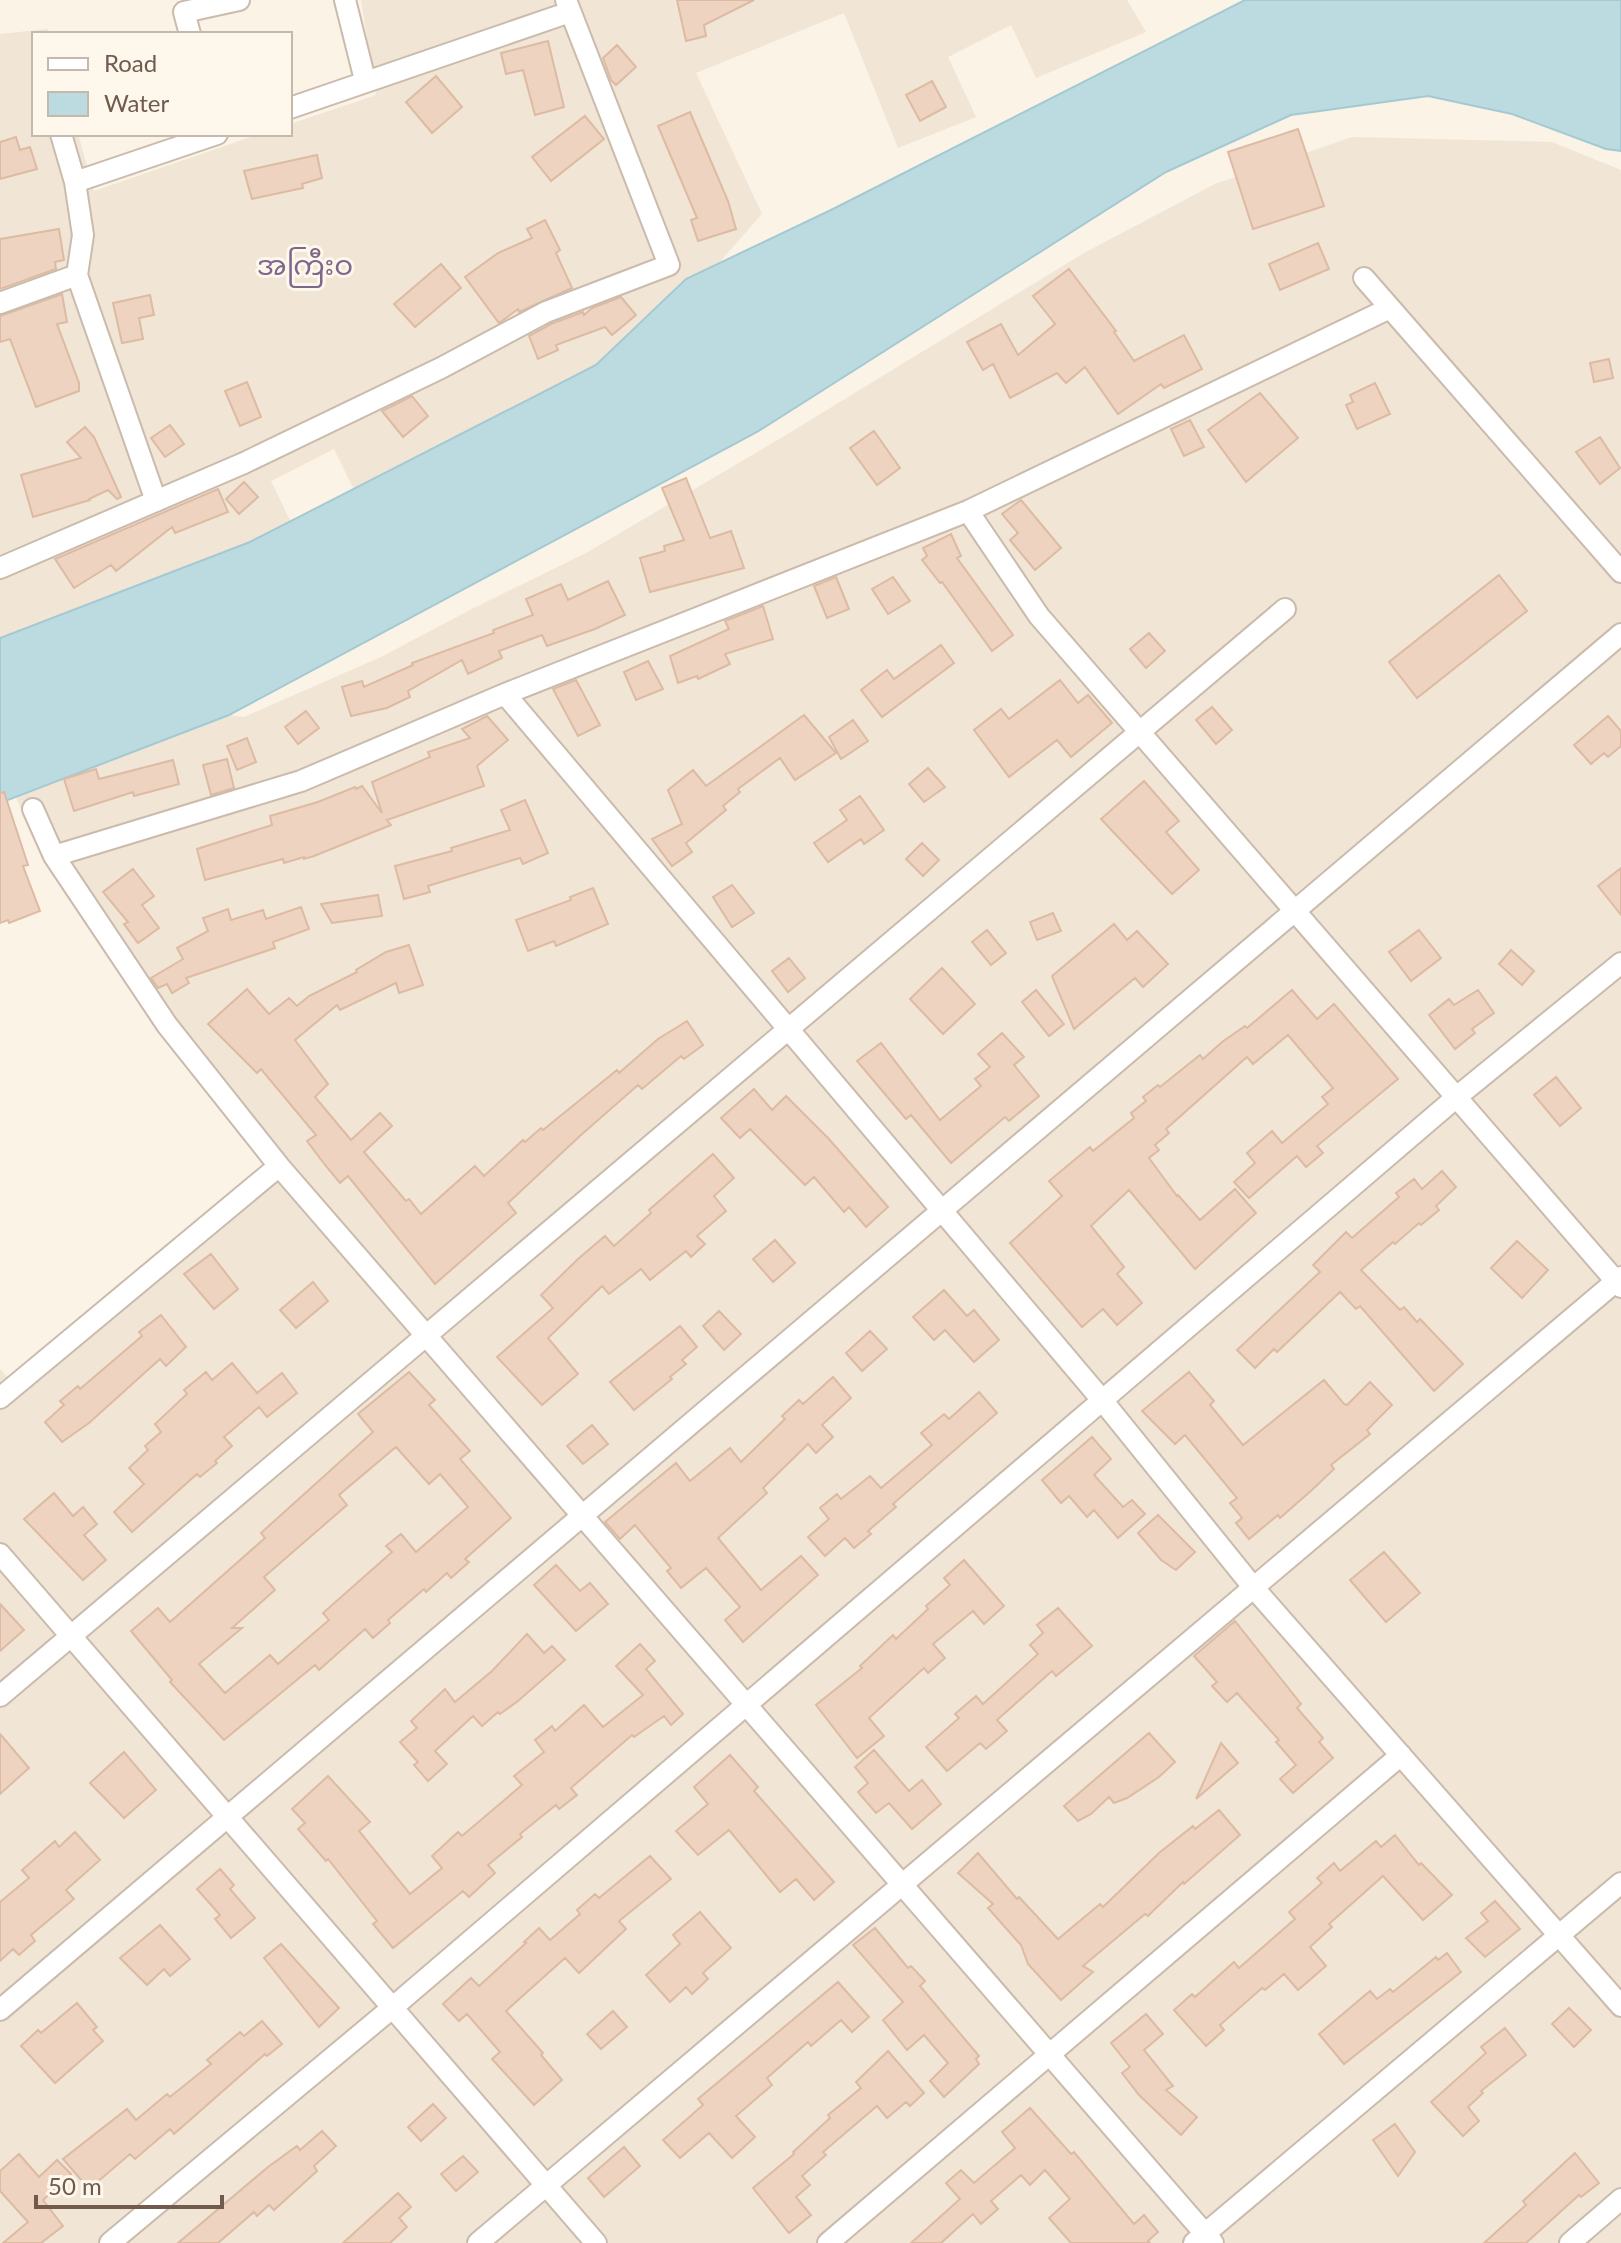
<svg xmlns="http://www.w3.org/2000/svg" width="1621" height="2243" font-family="Lato,'Noto Sans Myanmar',sans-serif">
<rect width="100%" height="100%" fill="#faf3e6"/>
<path fill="#f1e5d5" d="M361,0H1127L1146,32L1036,78L1011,25L948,57L976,117L898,148L844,13L696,73L762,214L620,375L362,506L334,449L271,481L298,537L0,646V34L48,29L50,34H34V134H78L94,191L260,134H290V124L376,95Z
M1352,137L1552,142L1621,170V2243H0V1369L9,1379L266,1165L152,1024L38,849L16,797L229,715L244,717L381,657L470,610L588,552L781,438L1084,253L1215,184Z"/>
<path fill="#bcdbe1" stroke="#a4c9d2" stroke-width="2" d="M1245,0H1621V151L1606,149L1512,114L1428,96L1291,115L1166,172L757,432L229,715L0,803V638L250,542L596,365L686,279L833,209Z"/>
<path fill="#edd3c0" stroke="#ddbba3" stroke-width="2" fill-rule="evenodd" d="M677,0H754L704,25L706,36L686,41Z
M548,41L564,107L535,115L523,70L506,74L501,53Z
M617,45L636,67L616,85L611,80L603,58Z
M436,76L462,107L432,133L406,102Z
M932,81L946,107L920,121L906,95Z
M690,112L728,201L736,229L698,241L691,220L697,218L658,126Z
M585,116L604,139L551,181L532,157Z
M1298,129L1324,206L1253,229L1228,152Z
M16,137L20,150L30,147L37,169L0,179V142Z
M317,155L322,178L302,184L303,188L252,199L244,171Z
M545,220L560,250L556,253L572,288L519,312L518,309L499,323L465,277L498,253L532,238L527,229Z
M59,229L64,260L55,262L56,269L0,289V239Z
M1318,243L1329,269L1280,290L1269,264Z
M441,264L461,288L415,327L394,304Z
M1069,269L1116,331L1114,332L1134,361L1184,335L1202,369L1164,388L1161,384L1118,414L1085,367L1066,383L1057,373L1010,398L993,364L983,370L967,342L1001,324L1018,355L1055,324L1033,296Z
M62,294L67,322L57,324L79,383V391L36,407L10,339L0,342V316Z
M150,295L154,315L139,318L143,339L122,343L113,303Z
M621,297L636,315L612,335L605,327L556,345L558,350L538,359L529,336L551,324L583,312L584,315L592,308Z
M1609,359L1613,378L1594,382L1590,363Z
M247,382L261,417L240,426L225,391Z
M1375,383L1390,414L1357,429L1346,405L1353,402L1350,395Z
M1260,393L1298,438L1246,482L1208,430Z
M412,396L428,416L403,437L382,411Z
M1190,420L1204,447L1184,456L1171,429Z
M170,425L184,444L165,457L151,438Z
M85,427L94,437L121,497L117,499L108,490L89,499L90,500L33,517L21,475L81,458L67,442Z
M874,431L900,468L877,485L850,448Z
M1600,437L1620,468L1600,484L1576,452Z
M686,478L710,538L731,531L744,568L650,592L640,558L665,551L664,546L684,540L662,488Z
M244,482L258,497L239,514L226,499Z
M218,489L228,512L175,533L172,527L116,571L111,565L74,588L55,559Z
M1021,500L1061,548L1035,570L1010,540L1018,533L1002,514Z
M951,534L961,556L957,558L1013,635L992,651L942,582L940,583L922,560L927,556L923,548Z
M1499,575L1527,611L1417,698L1389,662Z
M836,577L849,609L827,618L814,586Z
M893,577L910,601L888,614L872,589Z
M608,581L625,615L595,629L547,646L542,635L499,651L502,658L468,674L462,660L408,691L410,697L387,708L351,716L342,687L362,681L364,687L413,665L412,663L494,633L493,630L533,615L526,599L561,584L568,600Z
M763,606L773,639L725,654L730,664L698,679L697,676L678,683L670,656L729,629L725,621Z
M1149,633L1165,651L1146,668L1130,649Z
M941,645L954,663L882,717L861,690L887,670L894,679Z
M648,661L663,689L636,700L624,672Z
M576,680L600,725L578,736L553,689Z
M1060,680L1078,703L1088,695L1112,723L1071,757L1057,740L1009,777L974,730L1001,709L1009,719Z
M1212,707L1232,730L1216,744L1196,720Z
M306,711L319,728L298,744L285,727Z
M804,715L836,753L795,780L780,758L738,789L740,792L723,806L726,810L686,843L692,852L672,866L652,839L682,824L668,790L693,770L706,786Z
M487,716L508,740L477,766L484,786L387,820L391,825L314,856L304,859V857L284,863L283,859L205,880L197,849L272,825L270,816L318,802L355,787L356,789L362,786L382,813L372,782L430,757L428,752L470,738L462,729Z
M1608,716L1621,731V746L1608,757L1604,753L1591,764L1574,745Z
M853,720L868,741L841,759L829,737Z
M247,738L256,762L237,770L227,746Z
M227,759L234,788L211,795L203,765Z
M173,760L179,784L134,796L133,792L74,811L64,779L96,769L99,779Z
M928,768L945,787L924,802L909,784Z
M1144,781L1179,821L1166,832L1199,870L1172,894L1101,819Z
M4,792L28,865L23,866L40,911L9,923L8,920L0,923V793Z
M860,796L884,830L864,844L861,839L828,862L814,843L847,820L840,810Z
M525,800L548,853L523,864L520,858L428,886L430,892L404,899L395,866L452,851L451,848L510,830L501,810Z
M922,843L939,860L923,876L906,859Z
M1621,868V915L1598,886Z
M133,869L154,896L142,905L159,928L138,943L124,924L128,922L103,892Z
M732,885L754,913L732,927L713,897Z
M593,888L608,924L556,946L554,941L528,951L516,920L571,900L570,897Z
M378,895L382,916L332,923L321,904Z
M301,907L309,929L273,942L275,948L186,978L189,983L172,993L167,984L158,988L151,978L183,959L177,948L208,931L203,918L228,909L231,920L263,910L266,919Z
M1053,913L1061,931L1037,940L1030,922Z
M1114,924L1127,940L1137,931L1168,964L1143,987L1135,978L1074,1029L1052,976Z
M987,930L1006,953L991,965L972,942Z
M1419,930L1441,958L1411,981L1389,952Z
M409,945L423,985L399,993L396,983L340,1010L337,1005L295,1040L328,1084L315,1097L351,1140L380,1113L392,1126L364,1152L406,1201L409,1199L421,1214L475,1166L484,1176L523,1140L525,1142L541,1128L543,1130L617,1070L619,1073L658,1039L687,1021L703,1045L684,1059L681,1056L642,1089L638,1085L581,1135L508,1203L516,1213L435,1284L348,1176L340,1183L325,1165L307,1141L316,1135L261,1069L257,1073L208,1024L247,989L269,1014L289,998L297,1006L309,996L357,972L356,970L386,952Z
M1511,950L1534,971L1522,985L1499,964Z
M789,958L805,978L788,992L772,971Z
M942,968L975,1004L943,1034L910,999Z
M1036,990L1064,1024L1049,1036L1022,1002Z
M1292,990L1317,1019L1334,1004L1398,1079L1317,1146L1323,1153L1306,1167L1297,1156L1249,1198L1234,1182L1255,1163L1247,1153L1272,1131L1282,1143L1328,1104L1322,1097L1333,1088L1288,1035L1253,1064L1247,1057L1166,1129L1169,1133L1155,1145L1159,1150L1149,1158L1177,1196L1178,1195L1200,1220L1235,1189L1256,1213L1195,1269L1129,1190L1091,1226L1124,1267L1117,1274L1142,1303L1117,1325L1103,1309L1082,1327L1010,1243L1062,1196L1049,1181L1090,1147L1093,1151L1134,1118L1131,1113L1146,1101L1143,1097L1158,1085L1160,1087L1200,1055L1203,1059L1222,1042L1245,1026L1247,1028Z
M1478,990L1494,1013L1472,1029L1475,1033L1455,1049L1429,1015L1449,999L1454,1005Z
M1002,1033L1024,1057L1014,1065L1039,1096L1009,1121L1005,1117L951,1163L911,1115L906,1119L857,1061L881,1043L940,1120L981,1086L975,1079L990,1067L978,1054Z
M1556,1077L1581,1108L1560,1126L1534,1095Z
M754,1089L772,1110L786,1096L829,1139L888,1207L866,1227L849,1207L844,1212L814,1177L805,1185L750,1129L740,1138L721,1118Z
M713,1154L734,1178L714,1196L726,1211L697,1236L705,1244L691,1257L686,1251L650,1280L641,1269L609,1294L602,1286L548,1338L578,1374L542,1405L497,1357L553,1308L541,1295L578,1259L605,1236L614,1246L651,1213L649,1210Z
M1442,1171L1456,1187L1436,1206L1439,1210L1421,1225L1419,1223L1395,1244L1393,1242L1361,1270L1400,1310L1404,1307L1417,1322L1420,1319L1463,1364L1434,1391L1360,1306L1356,1309L1340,1292L1277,1352L1274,1349L1255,1368L1237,1350L1320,1272L1313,1265L1346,1232L1352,1238L1399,1197L1396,1193L1414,1179L1422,1189Z
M775,1240L795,1263L773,1282L753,1259Z
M1517,1241L1548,1270L1522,1298L1491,1268Z
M211,1254L238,1289L214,1309L184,1274Z
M313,1282L328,1301L296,1328L280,1310Z
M944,1290L967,1316L974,1310L999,1340L974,1362L945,1330L934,1340L913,1317Z
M719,1311L741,1334L724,1350L703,1326Z
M161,1315L186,1347L166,1366L160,1359L89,1423L62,1442L45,1422L64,1405L60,1401L78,1386L80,1389L142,1336L139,1332Z
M680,1326L697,1347L682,1360L686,1364L670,1377L672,1379L634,1410L610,1382Z
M870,1331L887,1349L862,1371L846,1353Z
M232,1363L257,1393L282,1373L297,1393L267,1417L259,1407L224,1437L232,1446L215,1461L217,1463L200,1477L197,1474L132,1532L114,1512L144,1484L129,1468L148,1450L145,1446L161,1432L155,1424L187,1394L184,1390L206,1372L212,1380Z
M409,1372L435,1400L429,1405L470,1451L460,1459L511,1518L465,1559L469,1562L451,1578L447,1573L426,1592L424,1589L388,1620L390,1623L373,1638L365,1629L319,1670L315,1665L224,1740L170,1682L172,1680L131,1631L158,1608L170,1622L265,1538L261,1533L373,1432L358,1414ZM396,1447L429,1484L440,1474L468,1507L416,1552L401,1534L386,1546L392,1552L323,1613L329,1620L278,1664L270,1655L225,1693L199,1664L242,1628H232L275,1590L264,1577L347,1505L339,1495Z
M1189,1372L1214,1401L1210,1405L1243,1445L1324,1380L1344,1404L1347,1405L1370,1382L1392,1405L1367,1430L1370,1434L1331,1465L1334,1469L1312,1490L1280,1518L1278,1515L1249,1539L1236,1523L1242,1518L1230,1503L1237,1498L1185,1435L1175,1444L1142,1411Z
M833,1377L851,1398L822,1425L833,1437L816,1453L808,1444L763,1488L767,1493L718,1538L761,1590L801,1556L818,1575L743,1642L725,1620L740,1607L706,1568L681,1588L667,1571L671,1568L635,1525L620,1539L605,1522L676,1463L690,1481L730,1448L741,1462L785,1419L782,1416L799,1400L803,1404Z
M979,1392L997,1413L893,1504L896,1507L868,1531L871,1534L854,1548L845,1538L825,1556L808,1537L829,1519L820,1508L837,1494L841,1499L870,1476L881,1488L932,1445L921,1433L944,1414L949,1419Z
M592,1425L608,1444L583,1464L567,1446Z
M1092,1437L1111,1459L1094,1475L1123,1507L1132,1500L1145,1514L1118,1538L1094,1510L1087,1517L1069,1496L1061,1503L1042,1480Z
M54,1493L73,1516L83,1507L97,1524L84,1535L106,1560L83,1580L24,1519Z
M1158,1515L1195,1552L1176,1570L1161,1560L1138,1533Z
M1384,1552L1420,1593L1386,1622L1350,1580Z
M964,1560L1004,1606L984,1624L973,1611L933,1644L945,1658L928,1673L924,1668L869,1718L884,1736L857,1758L816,1705L862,1668L860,1666L893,1635L896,1639L928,1609L926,1606L950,1585L944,1578Z
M556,1565L580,1591L590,1583L608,1604L576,1631L534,1585Z
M0,1604L24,1630L0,1651Z
M1058,1608L1092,1646L1056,1676L1052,1671L997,1720L1007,1731L986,1749L980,1743L947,1771L926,1747L959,1718L955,1714L976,1696L983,1704L1038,1654L1030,1645L1043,1633L1037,1625Z
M1235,1621L1301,1704L1297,1708L1323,1738L1319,1742L1333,1758L1293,1793L1280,1779L1296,1765L1276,1742L1279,1740L1237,1693L1227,1702L1212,1686L1217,1682L1194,1656Z
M527,1634L544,1653L552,1646L565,1660L518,1701L500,1714L498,1712L482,1726L473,1716L435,1751L447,1764L428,1781L414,1765L418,1762L400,1742L417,1728L411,1721L445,1689L455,1702L492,1671Z
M640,1644L655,1661L646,1669L683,1714L671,1725L664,1716L634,1737L632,1735L571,1788L577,1795L559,1809L556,1805L520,1834L522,1837L488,1865L495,1873L469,1897L463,1891L393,1948L373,1924L377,1921L328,1859L326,1861L298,1829L305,1823L292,1809L328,1776L370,1822L359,1831L410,1894L442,1868L432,1856L458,1832L462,1836L522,1785L514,1776L544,1752L535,1740L552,1726L555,1731L584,1705L603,1727L643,1695L616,1666Z
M1149,1733L1175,1762L1159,1777L1127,1798L1114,1803L1109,1797L1091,1814L1078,1821L1064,1806Z
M0,1734L29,1768L0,1794Z
M1221,1743L1238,1763L1196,1799Z
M874,1750L909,1791L922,1780L941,1804L912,1829L889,1803L876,1813L858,1792L868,1783L855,1767Z
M124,1752L156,1790L124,1818L90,1783Z
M730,1755L758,1787L754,1791L834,1882L814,1900L796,1879L780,1892L729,1830L698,1855L676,1831L708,1804L694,1787Z
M1219,1810L1240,1835L1184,1884L1183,1882L1148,1916L1145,1914L1083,1966L1093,1972L1061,2000L1028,1964L1021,1945L988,1908L993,1904L958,1873L978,1853L1017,1899L1019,1897L1058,1939L1100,1904L1103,1907L1159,1853L1193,1826L1195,1829Z
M75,1832L100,1860L66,1890L74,1899L31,1935L35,1941L19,1955L13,1949L0,1961V1902L29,1878L22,1870L55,1841L59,1847Z
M1395,1835L1419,1865L1421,1863L1452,1895L1423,1920L1383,1876L1329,1924L1332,1927L1310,1947L1326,1966L1298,1990L1284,1974L1265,1990L1262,1988L1220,2025L1224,2030L1206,2046L1174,2010L1192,1994L1195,1997L1234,1962L1239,1968L1295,1919L1289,1912L1322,1883L1317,1878L1334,1863L1340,1871L1376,1841L1381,1847Z
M650,1856L671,1879L619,1921L626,1929L579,1973L565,1958L506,2011L543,2053L541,2055L562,2080L534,2105L492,2059L500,2052L467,2014L459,2021L443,2004L471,1978L479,1986L526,1943L524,1942L539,1928L550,1940L580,1914L577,1910L595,1894L599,1898Z
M220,1869L234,1885L230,1889L255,1918L231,1938L215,1919L220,1915L197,1889Z
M1495,1901L1520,1929L1485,1957L1466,1938L1488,1921L1481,1913Z
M700,1912L731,1948L703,1973L708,1979L692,1994L686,1987L670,2002L646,1975L680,1944L673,1935Z
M160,1925L190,1959L170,1976L164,1969L147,1985L120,1958Z
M875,1928L908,1968L911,1966L925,1981L920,1986L979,2056L976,2059L979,2064L944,2097L930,2081L948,2063L924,2035L907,2050L883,2020L903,2002L853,1945Z
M281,1944L339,2008L319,2027L264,1958Z
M1447,1953L1461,1972L1344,2064L1319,2034L1370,1991L1377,1999L1390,1989L1393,1992L1436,1957L1438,1960Z
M838,1982L869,2017L852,2032L841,2020L811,2046L808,2042L767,2078L772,2085L736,2116L755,2137L732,2158L709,2133L680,2158L663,2140L703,2105L698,2099Z
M77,2003L97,2027L93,2030L103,2041L55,2083L21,2046L38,2030L41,2033Z
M1569,2008L1591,2030L1574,2047L1552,2024Z
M613,2011L627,2027L601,2049L587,2034Z
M1146,2014L1163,2034L1144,2050L1173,2086L1166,2090L1197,2117L1181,2135L1139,2095L1122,2073L1130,2067L1111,2043Z
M262,2021L282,2044L267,2056L265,2054L174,2134L170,2129L135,2159L130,2154L89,2189L63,2159L127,2109L136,2120L167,2094L170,2097L211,2064L207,2060L240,2032L244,2036Z
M1505,2028L1526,2055L1481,2091L1483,2093L1468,2107L1479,2121L1463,2136L1431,2102L1486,2053L1481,2047Z
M888,2051L924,2093L910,2106L906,2102L887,2118L877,2106L823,2152L826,2155L802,2176L810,2185L796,2197L811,2215L789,2233L753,2188L794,2154L793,2152L830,2118L828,2115L861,2088L856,2082Z
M433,2104L446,2118L421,2141L408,2127Z
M1030,2108L1071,2154L1074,2152L1134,2224L1144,2215L1158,2232L1148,2241L1150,2243H1071L1049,2218L1070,2199L1045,2170L1030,2185L1021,2175L991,2201L998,2209L981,2224L973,2214L941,2243H911L960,2199L946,2183L961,2170L974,2183L1015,2148L1002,2132Z
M1395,2124L1415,2152L1398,2176L1373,2140Z
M322,2131L336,2146L314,2166L317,2171L274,2210L269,2205L257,2216L254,2212L218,2243H178L268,2167L297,2146L300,2150Z
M624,2147L640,2166L604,2197L588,2178Z
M1575,2153L1599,2183L1581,2197L1579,2195L1526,2243H1484L1526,2205L1523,2201Z
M19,2154L39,2177L57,2160L71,2174L43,2200L63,2226L41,2243H3L28,2222L0,2191V2171Z
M463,2156L478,2172L456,2191L441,2174Z
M398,2193L411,2207L399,2218L407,2227L390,2243H343Z"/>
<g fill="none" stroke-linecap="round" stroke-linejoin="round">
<defs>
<path id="street" d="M345,0L365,80
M190,34L184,12L239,0
M290,108L570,12
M61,134L75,182L83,235L77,275
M75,182L217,134
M1364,278L1621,572
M0,303L77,275L156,501
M968,511L1039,616L1621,1287
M0,568L244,463L441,368L546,312L669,265L566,0
M505,694L1102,1400L1253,1587L1621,2006
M33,809L54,856L167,1025L279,1166L1213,2243
M54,856L301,781L505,694L968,511L1390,308
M0,1398L279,1166
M0,1554L596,2243
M0,1696L1285,609
M0,2010L1621,634
M110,2243L392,2008L1459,1095L1621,963
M478,2243L1621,1277
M828,2243L1401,1755
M1194,2243L1621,1883
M1570,2243L1621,2199"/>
</defs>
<use href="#street" stroke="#cabbad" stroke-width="24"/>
<use href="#street" stroke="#fff" stroke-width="20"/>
</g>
<g text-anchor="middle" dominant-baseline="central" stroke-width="6" stroke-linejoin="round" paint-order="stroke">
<g font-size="28" fill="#81668c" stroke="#fdf7ec">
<text x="305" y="264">အကြီးဝ</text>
</g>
</g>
<rect x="32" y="32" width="260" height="104" fill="#fdf7ec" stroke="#c5b9ac" stroke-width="2"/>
<rect x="48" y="58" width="40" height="12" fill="#ffffff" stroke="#c5b9ac" stroke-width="2"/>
<text x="104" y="72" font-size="24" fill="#705b4d">Road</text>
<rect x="48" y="92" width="40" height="24" fill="#bcdbe1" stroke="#c5b9ac" stroke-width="2"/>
<text x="104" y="112" font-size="24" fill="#705b4d">Water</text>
<path d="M36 2195v12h186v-12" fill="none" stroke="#705b4d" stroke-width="4"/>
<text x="48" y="2195" font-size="24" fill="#705b4d" stroke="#fdf7ec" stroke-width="6" paint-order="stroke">50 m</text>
</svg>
